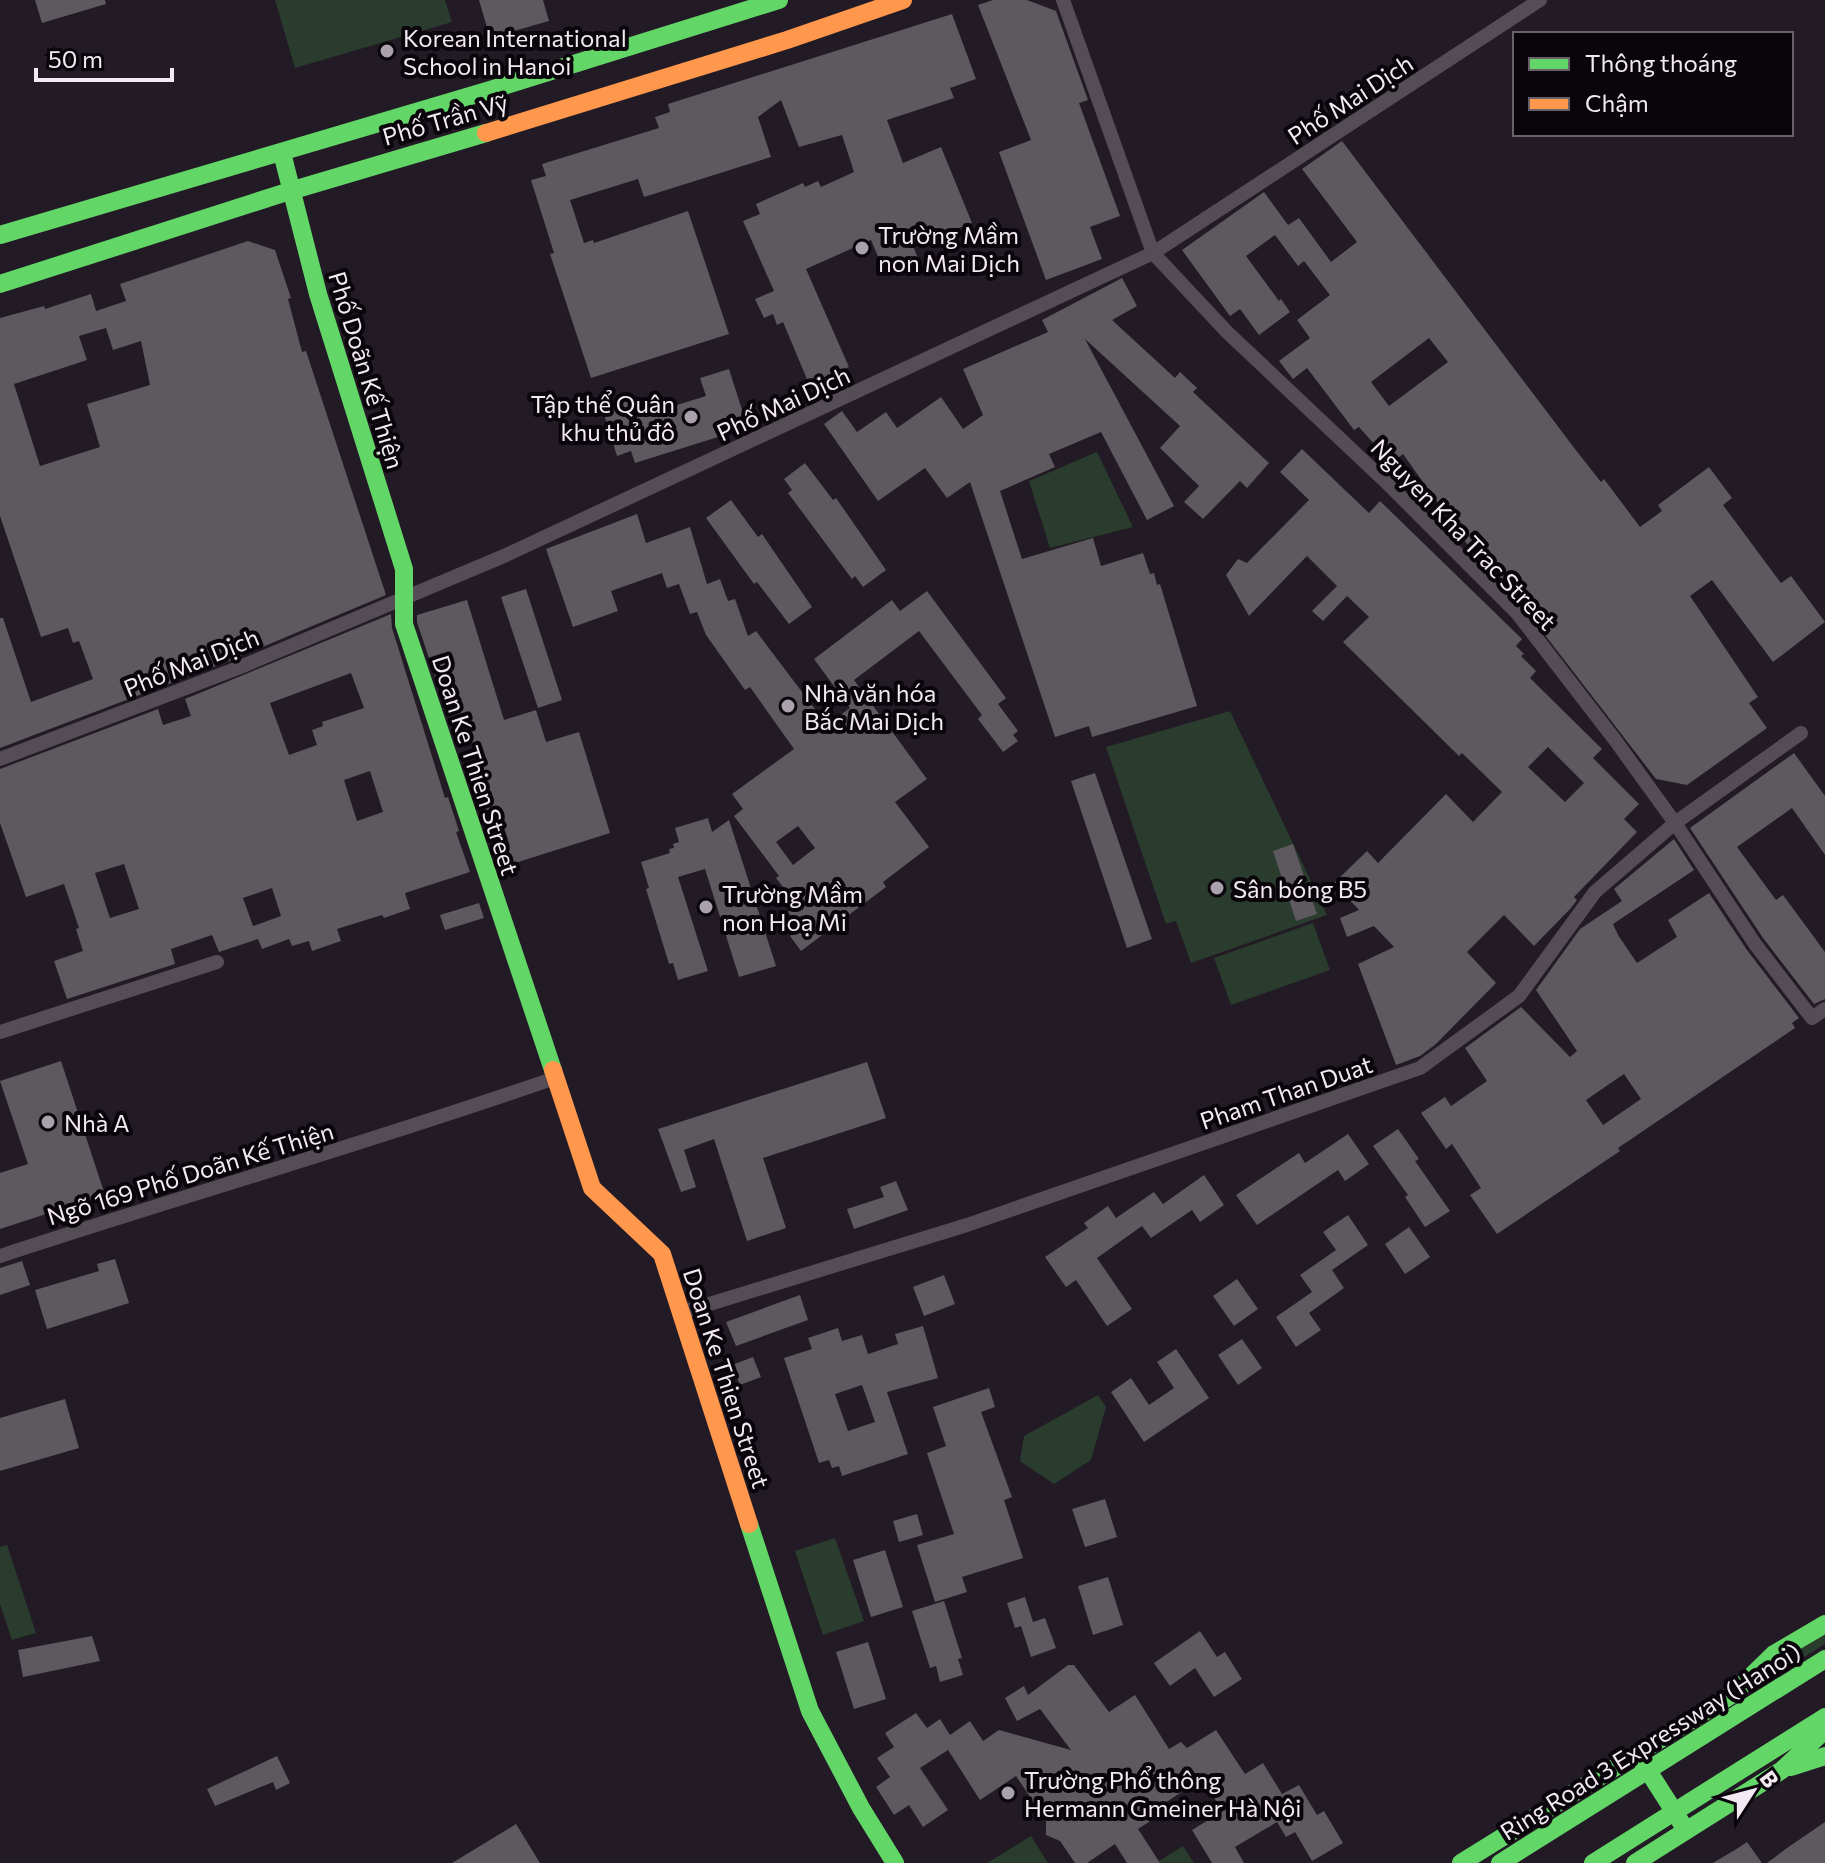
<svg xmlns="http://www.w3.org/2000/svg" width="1825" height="1863" font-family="Commissioner,sans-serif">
<rect width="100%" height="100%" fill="#221a24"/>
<path fill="#293c2e" d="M275,0H445L452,22L295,68Z
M1097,452L1133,527L1050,548L1029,481Z
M1230,711L1327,915L1191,963L1176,921L1166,924L1106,747Z
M1313,923L1330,970L1231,1005L1214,958Z
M1098,1395L1106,1407L1091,1460L1054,1484L1020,1461L1024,1436Z
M835,1538L864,1621L823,1635L795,1551Z
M7,1545L36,1633L12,1640L0,1604V1547Z
M1825,1633V1644L1785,1669L1774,1670L1778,1662Z
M1031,1836L1048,1863H987Z
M1183,1846L1194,1863H1156Z"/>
<path fill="#5e585f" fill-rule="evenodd" d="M35,0H105L106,4L42,23Z
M479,0H543L549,21L490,38Z
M993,0H1027L1056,11L1088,100L1079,103L1120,216L1090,227L1102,259L1046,280L999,152L1031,140L978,5Z
M952,14L976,79L950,88L954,98L887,120L903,163L941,147L972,223L913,246L918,258L885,273L871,240L806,269L849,367L809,384L783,322L777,325L773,314L764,318L755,299L774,291L743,221L760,214L756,204L803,183L805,187L818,181L821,187L854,172L842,135L799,147L781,100L758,117L771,157L644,197L638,179L570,200L584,243L593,240L594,243L688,211L729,334L591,378L550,254L554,253L531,180L546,176L542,164L659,128L655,117L670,112L668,104Z
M1342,141L1575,449L1601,482L1604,479L1640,527L1662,511L1658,505L1709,467L1732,498L1723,505L1781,583L1791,576L1825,622L1773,662L1712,580L1690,596L1758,697L1749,703L1767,728L1687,785L1656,779L1488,561L1483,565L1480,562L1403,454L1391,463L1359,427L1354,430L1307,368L1293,379L1279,361L1310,338L1297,320L1330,295L1304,261L1298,266L1275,235L1246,256L1279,301L1281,299L1290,312L1259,335L1240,309L1230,316L1182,250L1264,192L1288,225L1299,218L1331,262L1357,242L1302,169ZM1429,338L1448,362L1389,406L1371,382Z
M248,241L275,250L291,298L288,299L302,352L306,351L386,595L234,659L0,748V618H3L31,702L93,679L79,641L73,643L68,628L41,637L0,516V318L44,306L45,309L91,294L96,311L126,301L120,284ZM106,328L113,350L141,341L150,385L87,404L100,447L40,466L14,384L87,360L79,336Z
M1122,278L1137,306L1112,320L1175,378L1180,372L1197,388L1193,392L1269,463L1247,488L1240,481L1203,519L1184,502L1199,486L1160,448L1180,426L1085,339L1174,506L1147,520L1101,432L1049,454L1055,467L1000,491L1022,559L1093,538L1101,566L1143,553L1150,574L1154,573L1157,585L1160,584L1197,706L1092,737L1089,726L1055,737L970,482L947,498L925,468L878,501L824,424L842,411L857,432L886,412L897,428L941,397L963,429L983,415L963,369L1048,332L1042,320Z
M729,369L744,416L730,420L734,432L635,463L631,451L617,456L602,408L632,399L638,417L706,396L700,378Z
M1302,449L1369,513L1380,501L1522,639L1516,646L1524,654L1521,656L1536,671L1530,678L1602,749L1593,758L1639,804L1624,819L1637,832L1574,897L1577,900L1571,908L1534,946L1504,915L1467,952L1496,983L1436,1044L1420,1056L1396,1065L1358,964L1394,947L1374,926L1347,937L1340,918L1359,910L1334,883L1367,851L1378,863L1446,794L1473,822L1502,792L1462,753L1459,756L1343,642L1369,617L1347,596L1323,621L1312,611L1337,586L1307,556L1249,616L1226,575L1238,559L1247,563L1309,500L1280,472ZM1548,747L1584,783L1565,802L1528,767Z
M805,463L833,500L836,498L886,570L863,587L855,576L852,579L788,493L792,490L784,479Z
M731,500L758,537L762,534L812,607L789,624L757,582L754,584L706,518Z
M637,514L646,543L690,527L707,584L720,579L728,601L735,599L748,636L756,631L827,725L850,708L814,659L892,600L900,611L927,591L1006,698L998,704L1018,731L1013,735L1018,741L1003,752L978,719L982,715L919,631L854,680L927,779L895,802L929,847L883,882L886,887L801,951L790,936L800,928L788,912L797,905L776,878L779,876L734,816L743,809L732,794L794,749L750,687L745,690L706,635L697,612L690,614L679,584L667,588L662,573L611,591L618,611L573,627L546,549ZM798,826L815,848L793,865L776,842Z
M526,589L562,700L538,708L501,597Z
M467,600L504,720L536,710L546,742L579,732L610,833L499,868L493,851L510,846L501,818L484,823L473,789L486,785L470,735L456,739L417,622V615Z
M391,614L392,628L445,798L448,797L459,831L456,832L470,872L405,893L410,909L384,918L382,915L337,929L341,941L312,951L309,941L292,946L289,939L262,949L258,939L219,952L212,935L171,949L175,964L67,999L54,961L83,951L76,929L79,928L64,884L26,897L0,823V769L158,709L163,725L191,716L185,699ZM351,673L364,708L322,722L323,726L312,730L317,745L289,755L270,703ZM370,771L383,812L357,821L344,780ZM124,864L139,909L110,918L95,873ZM272,888L281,916L253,926L243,898Z
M1794,753L1825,796V855L1792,808L1737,847L1776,900L1783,895L1825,952V999L1814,1004L1763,938L1690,828Z
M1095,773L1152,939L1127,948L1071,781Z
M708,818L712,832L729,820L776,966L739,977L705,869L678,877L708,971L678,980L673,963L669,964L646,889L649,888L641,862L670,853L669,849L674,848L673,844L679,842L675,828Z
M1674,839L1694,870L1613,924L1618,935L1637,963L1677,937L1668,920L1709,893L1747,950L1799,1018L1792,1023L1795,1028L1618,1148L1620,1151L1497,1234L1470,1195L1481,1188L1452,1144L1446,1149L1421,1113L1445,1097L1451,1106L1487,1081L1465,1048L1521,1007L1570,1057L1577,1051L1536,990L1580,929L1622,901L1614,889ZM1624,1074L1641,1099L1603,1125L1586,1100Z
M1293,844L1317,914L1296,921L1273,851Z
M479,903L484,918L445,930L440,915Z
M61,1061L105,1195L0,1229V1173L28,1164L0,1081Z
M867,1062L886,1118L763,1158L786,1228L747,1241L714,1139L684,1150L696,1187L681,1192L658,1129Z
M1398,1129L1419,1159L1415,1161L1450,1211L1425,1227L1405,1197L1408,1195L1373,1146Z
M1348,1134L1369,1164L1345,1181L1338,1170L1257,1225L1236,1195L1299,1153L1305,1163Z
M1204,1175L1224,1205L1200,1222L1192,1210L1151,1238L1142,1226L1097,1258L1132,1309L1107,1326L1076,1280L1066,1287L1045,1257L1088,1228L1084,1223L1108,1206L1116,1218L1154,1192L1163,1204Z
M896,1181L908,1210L854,1229L847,1209L884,1197L880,1187Z
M1348,1215L1368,1245L1332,1270L1344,1288L1309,1313L1321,1330L1296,1347L1276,1317L1312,1292L1300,1275L1336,1250L1323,1232Z
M1409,1227L1430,1257L1405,1274L1385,1244Z
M115,1259L129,1303L47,1329L35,1290L99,1271L97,1264Z
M22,1261L30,1285L0,1295V1268Z
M944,1275L955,1304L924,1316L913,1287Z
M1237,1279L1258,1309L1234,1326L1213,1296Z
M800,1295L808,1320L736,1346L726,1322Z
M923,1326L938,1378L887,1392L908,1454L842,1476L839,1466L832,1468L829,1460L819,1463L784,1358L812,1349L808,1338L838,1328L842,1341L862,1335L868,1354L898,1344L895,1334ZM862,1385L875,1422L848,1431L835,1394Z
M1242,1339L1262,1368L1238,1385L1218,1355Z
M1176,1349L1209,1398L1144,1442L1111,1392L1131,1378L1149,1405L1174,1388L1157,1362Z
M753,1357L761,1377L740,1385L732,1365Z
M989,1388L995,1407L981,1412L1012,1497L1004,1500L1023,1558L962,1577L967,1592L935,1602L917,1545L954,1534L927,1453L946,1446L933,1407Z
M65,1399L79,1448L0,1471V1418Z
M1105,1499L1117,1537L1085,1547L1072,1509Z
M917,1514L923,1535L899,1542L893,1521Z
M885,1550L903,1607L871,1617L853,1560Z
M1108,1577L1123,1625L1093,1635L1078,1586Z
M1025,1597L1033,1622L1045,1618L1056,1648L1031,1657L1021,1626L1015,1628L1007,1603Z
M944,1601L962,1658L958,1659L963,1675L940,1682L936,1666L930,1668L912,1611Z
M1200,1631L1217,1657L1225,1652L1242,1679L1214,1697L1195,1668L1170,1686L1154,1663Z
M92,1636L100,1661L23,1677L18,1650Z
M868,1642L886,1699L854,1709L836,1652Z
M1068,1665H1074L1109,1712L1135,1695L1169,1749L1181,1742L1187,1748L1216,1730L1245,1774L1263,1763L1282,1794L1299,1785L1317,1815L1324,1811L1343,1843L1312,1861L1295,1832L1286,1837L1277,1822L1235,1847L1244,1863H1212L1192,1830L1223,1811L1202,1779L1157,1808L1161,1814L1138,1829L1160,1863H1127L1115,1844L1087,1863H1075L1060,1841L1046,1835V1821L1016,1776L980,1800L948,1750L920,1768L948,1810L923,1827L909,1805L894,1815L876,1787L890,1777L877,1758L894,1747L885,1733L916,1713L927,1728L940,1719L950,1735L970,1721L983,1741L999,1730L1071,1750L1040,1709L1017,1721L1005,1698L1024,1686L1028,1695Z
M277,1756L290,1783L276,1790L273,1782L215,1806L207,1789Z
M1825,1822V1863H1767L1787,1848Z
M516,1824L540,1863H452Z
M1747,1842L1762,1863H1713L1738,1848Z"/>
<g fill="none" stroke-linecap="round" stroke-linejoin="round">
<path stroke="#554d56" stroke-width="14" d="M1063,0L1153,253L1227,332L1387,483L1517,613L1615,740L1675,823L1755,944L1812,1018L1825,1009
M0,759L238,668L504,556L1153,253L1540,0
M0,1032L217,962
M0,1256C185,1195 372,1142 555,1078
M680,1313L967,1225L1420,1068L1519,996L1595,892L1675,823L1801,733"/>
<path stroke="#63d668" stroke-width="18" d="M282,153L318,294L404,569V624L553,1070
M0,235L487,91L779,0
M0,284L290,191L486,133
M749,1524L810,1711L861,1808L895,1863
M1640,1758L1684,1827
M1791,1767L1825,1756
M1461,1863L1733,1694L1774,1654L1825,1624
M1500,1863L1825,1659
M1593,1863L1825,1717
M1635,1863L1782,1770L1825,1730"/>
<path stroke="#ff974d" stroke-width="18" d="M486,133L787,40L903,0
M553,1070L592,1188L662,1254L749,1524"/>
</g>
<g fill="#a9a1ab" stroke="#0a050b" stroke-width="3">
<circle cx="387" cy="51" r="8"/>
<circle cx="862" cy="248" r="8"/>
<circle cx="691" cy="417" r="8"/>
<circle cx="788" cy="706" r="8"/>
<circle cx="1217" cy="888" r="8"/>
<circle cx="706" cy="907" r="8"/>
<circle cx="48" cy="1122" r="8"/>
<circle cx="1008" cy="1793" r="8"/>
</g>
<g text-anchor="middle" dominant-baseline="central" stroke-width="8" stroke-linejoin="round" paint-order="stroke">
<g font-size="24" fill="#f2e9f3" stroke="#0a050b" text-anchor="start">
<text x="403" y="37">Korean International<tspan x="403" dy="28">School in Hanoi</tspan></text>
<text x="878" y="234">Trường Mầm<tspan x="878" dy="28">non Mai Dịch</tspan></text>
<text x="675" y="403" text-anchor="end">Tập thể Quân<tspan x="675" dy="28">khu thủ đô</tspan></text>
<text x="804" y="692">Nhà văn hóa<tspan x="804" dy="28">Bắc Mai Dịch</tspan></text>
<text x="1233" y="888">Sân bóng B5</text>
<text x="722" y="893">Trường Mầm<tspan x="722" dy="28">non Hoạ Mi</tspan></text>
<text x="64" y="1122">Nhà A</text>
<text x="1024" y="1779">Trường Phổ thông<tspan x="1024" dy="28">Hermann Gmeiner Hà Nội</tspan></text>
</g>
<g font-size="24" fill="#f2e9f3" stroke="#0a050b">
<text transform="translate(1350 99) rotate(-33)">Phố Mai Dịch</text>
<text transform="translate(445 119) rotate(-16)">Phố Trần Vỹ</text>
<text transform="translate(367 370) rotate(73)">Phố Doãn Kế Thiện</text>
<text transform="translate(783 403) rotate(-25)">Phố Mai Dịch</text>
<text transform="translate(1464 534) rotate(46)">Nguyen Kha Trac Street</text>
<text transform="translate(191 662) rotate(-22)">Phố Mai Dịch</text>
<text transform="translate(476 765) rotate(72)">Doan Ke Thien Street</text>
<text transform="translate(1286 1092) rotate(-19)">Pham Than Duat</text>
<text transform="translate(190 1173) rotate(-17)">Ngõ 169 Phố Doãn Kế Thiện</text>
<text transform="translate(727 1378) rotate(72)">Doan Ke Thien Street</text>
<text transform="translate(1650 1741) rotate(-32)">Ring Road 3 Expressway (Hanoi)</text>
</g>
</g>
<rect x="1513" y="32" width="280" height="104" fill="#0a050b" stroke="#676068" stroke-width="2"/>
<rect x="1529" y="58" width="40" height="12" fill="#63d668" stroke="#676068" stroke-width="2"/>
<text x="1585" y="72" font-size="24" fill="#f2e9f3">Thông thoáng</text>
<rect x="1529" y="98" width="40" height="12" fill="#ff974d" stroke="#676068" stroke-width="2"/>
<text x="1585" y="112" font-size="24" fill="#f2e9f3">Chậm</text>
<g transform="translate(1753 1791) rotate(54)" stroke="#0a050b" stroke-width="6" paint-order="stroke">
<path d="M0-6L14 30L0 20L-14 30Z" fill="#f2e9f3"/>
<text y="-12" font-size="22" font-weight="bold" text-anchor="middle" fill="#f2e9f3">B</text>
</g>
<path d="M36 68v12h136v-12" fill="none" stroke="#f2e9f3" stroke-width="4"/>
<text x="48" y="68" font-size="24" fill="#f2e9f3" stroke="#0a050b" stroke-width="6" paint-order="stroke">50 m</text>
</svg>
